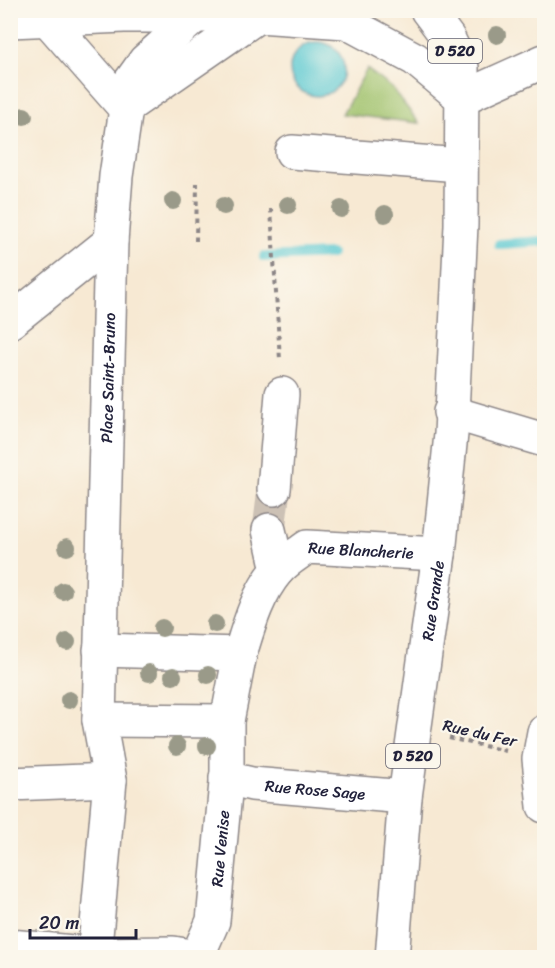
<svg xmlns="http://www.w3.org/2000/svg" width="555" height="968" font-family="Sriracha,sans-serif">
<rect width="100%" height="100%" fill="#fbf7ec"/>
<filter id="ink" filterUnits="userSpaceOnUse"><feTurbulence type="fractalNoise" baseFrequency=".0167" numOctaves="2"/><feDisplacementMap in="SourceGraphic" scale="12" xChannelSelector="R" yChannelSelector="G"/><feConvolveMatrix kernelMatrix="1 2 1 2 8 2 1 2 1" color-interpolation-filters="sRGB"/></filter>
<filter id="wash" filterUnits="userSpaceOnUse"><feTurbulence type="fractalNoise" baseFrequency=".008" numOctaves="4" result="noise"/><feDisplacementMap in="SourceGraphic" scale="24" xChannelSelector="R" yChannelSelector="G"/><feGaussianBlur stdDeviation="1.35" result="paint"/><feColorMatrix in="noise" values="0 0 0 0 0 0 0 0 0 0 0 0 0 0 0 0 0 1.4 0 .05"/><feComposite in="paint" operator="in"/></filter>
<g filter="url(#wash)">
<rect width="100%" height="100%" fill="#f7e9d3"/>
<path fill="#9fc16b" stroke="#607253" stroke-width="1.5" d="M367,69L392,88L419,123L342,114Z"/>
<path fill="#5cc9d2" stroke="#3f7686" stroke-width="1.5" d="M290 69a27 27 0 1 1 54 0a27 27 0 1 1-54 0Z"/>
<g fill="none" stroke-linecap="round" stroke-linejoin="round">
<path stroke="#5cc9d2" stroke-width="10" d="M499,244L544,241
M264,257L331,254"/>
</g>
</g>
<g filter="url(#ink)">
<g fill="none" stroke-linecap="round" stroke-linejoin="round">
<path stroke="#ccc1b5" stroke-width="33" stroke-dasharray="33 16" stroke-linecap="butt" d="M269,530L274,489"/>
<defs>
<g id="minor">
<path d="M47,19L125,108"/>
<path d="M462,98L544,61"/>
<path d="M125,108L258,16"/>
<path d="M292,152L460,165"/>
<path d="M10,322L111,241"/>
<path d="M450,412L544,440"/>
<path d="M274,489L282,394"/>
<path d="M269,530L278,570"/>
<path id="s1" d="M240,654C249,625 257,595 277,571C285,561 298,554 307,547L439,554"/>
<path d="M99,720L227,721L240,654L100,650"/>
<path d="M544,732L539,759L544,806"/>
<path id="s2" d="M226,778L252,784L405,797"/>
<path d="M10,784L110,780"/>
<path id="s3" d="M10,946L94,954L173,953L197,957L213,921L227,772V721"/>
<path id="s4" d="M94,958L110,780L99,720L111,241L116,176L130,82L145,61L202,10"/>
</g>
<g id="major">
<path d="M10,21L124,16H258L346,22L415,59L462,98"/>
<path id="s5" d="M392,958L405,797L439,554L451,434L461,225L462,67L448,38L427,10"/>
</g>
</defs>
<use href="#minor" stroke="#8c8687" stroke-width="36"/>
<use href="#major" stroke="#8c8687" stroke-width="36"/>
<path stroke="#8c8687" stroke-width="4" stroke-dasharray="4.5 4.5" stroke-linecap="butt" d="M271,209L280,360
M196,241L197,183
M449,738L506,751"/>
<use href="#minor" stroke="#fff" stroke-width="33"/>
<use href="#major" stroke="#fff" stroke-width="33"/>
</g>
<g fill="#9a9a89">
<circle cx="497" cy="35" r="9"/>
<circle cx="24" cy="116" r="9"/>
<circle cx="173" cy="201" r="9"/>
<circle cx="288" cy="205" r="9"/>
<circle cx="224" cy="206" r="9"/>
<circle cx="341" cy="209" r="9"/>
<circle cx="385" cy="214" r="9"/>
<circle cx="67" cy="547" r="9"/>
<circle cx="63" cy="591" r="9"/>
<circle cx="215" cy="624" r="9"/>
<circle cx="162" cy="628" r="9"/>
<circle cx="67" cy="642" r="9"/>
<circle cx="149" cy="673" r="9"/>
<circle cx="208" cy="675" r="9"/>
<circle cx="173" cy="676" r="9"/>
<circle cx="69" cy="700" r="9"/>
<circle cx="177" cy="746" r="9"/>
<circle cx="207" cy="746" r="9"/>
</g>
</g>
<g text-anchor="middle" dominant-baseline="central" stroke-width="4.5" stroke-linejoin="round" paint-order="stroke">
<g fill="#fbf7ec" stroke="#636270" stroke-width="1.5">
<rect x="428" y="39" width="54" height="24" rx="4.5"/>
<rect x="386" y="744" width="54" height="24" rx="4.5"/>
</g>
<g font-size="15" font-weight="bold" fill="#22223b">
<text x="455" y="51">D 520</text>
<text x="413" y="756">D 520</text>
</g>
<g font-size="16" fill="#22223b" stroke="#fbf7ec">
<text stroke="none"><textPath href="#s4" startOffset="582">Place Saint-Bruno</textPath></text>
<text stroke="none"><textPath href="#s1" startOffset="184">Rue Blancherie</textPath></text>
<text stroke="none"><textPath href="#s5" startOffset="360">Rue Grande</textPath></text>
<text transform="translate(480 733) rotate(13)">Rue du Fer</text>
<text stroke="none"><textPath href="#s2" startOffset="90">Rue Rose Sage</textPath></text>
<text stroke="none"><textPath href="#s3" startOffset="300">Rue Venise</textPath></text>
</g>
</g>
<rect width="555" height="968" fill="none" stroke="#fbf7ec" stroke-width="36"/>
<path d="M30 929v9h106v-9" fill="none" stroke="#22223b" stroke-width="3"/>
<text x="39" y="929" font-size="18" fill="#22223b" stroke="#fbf7ec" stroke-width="4.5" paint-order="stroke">20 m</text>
</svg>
